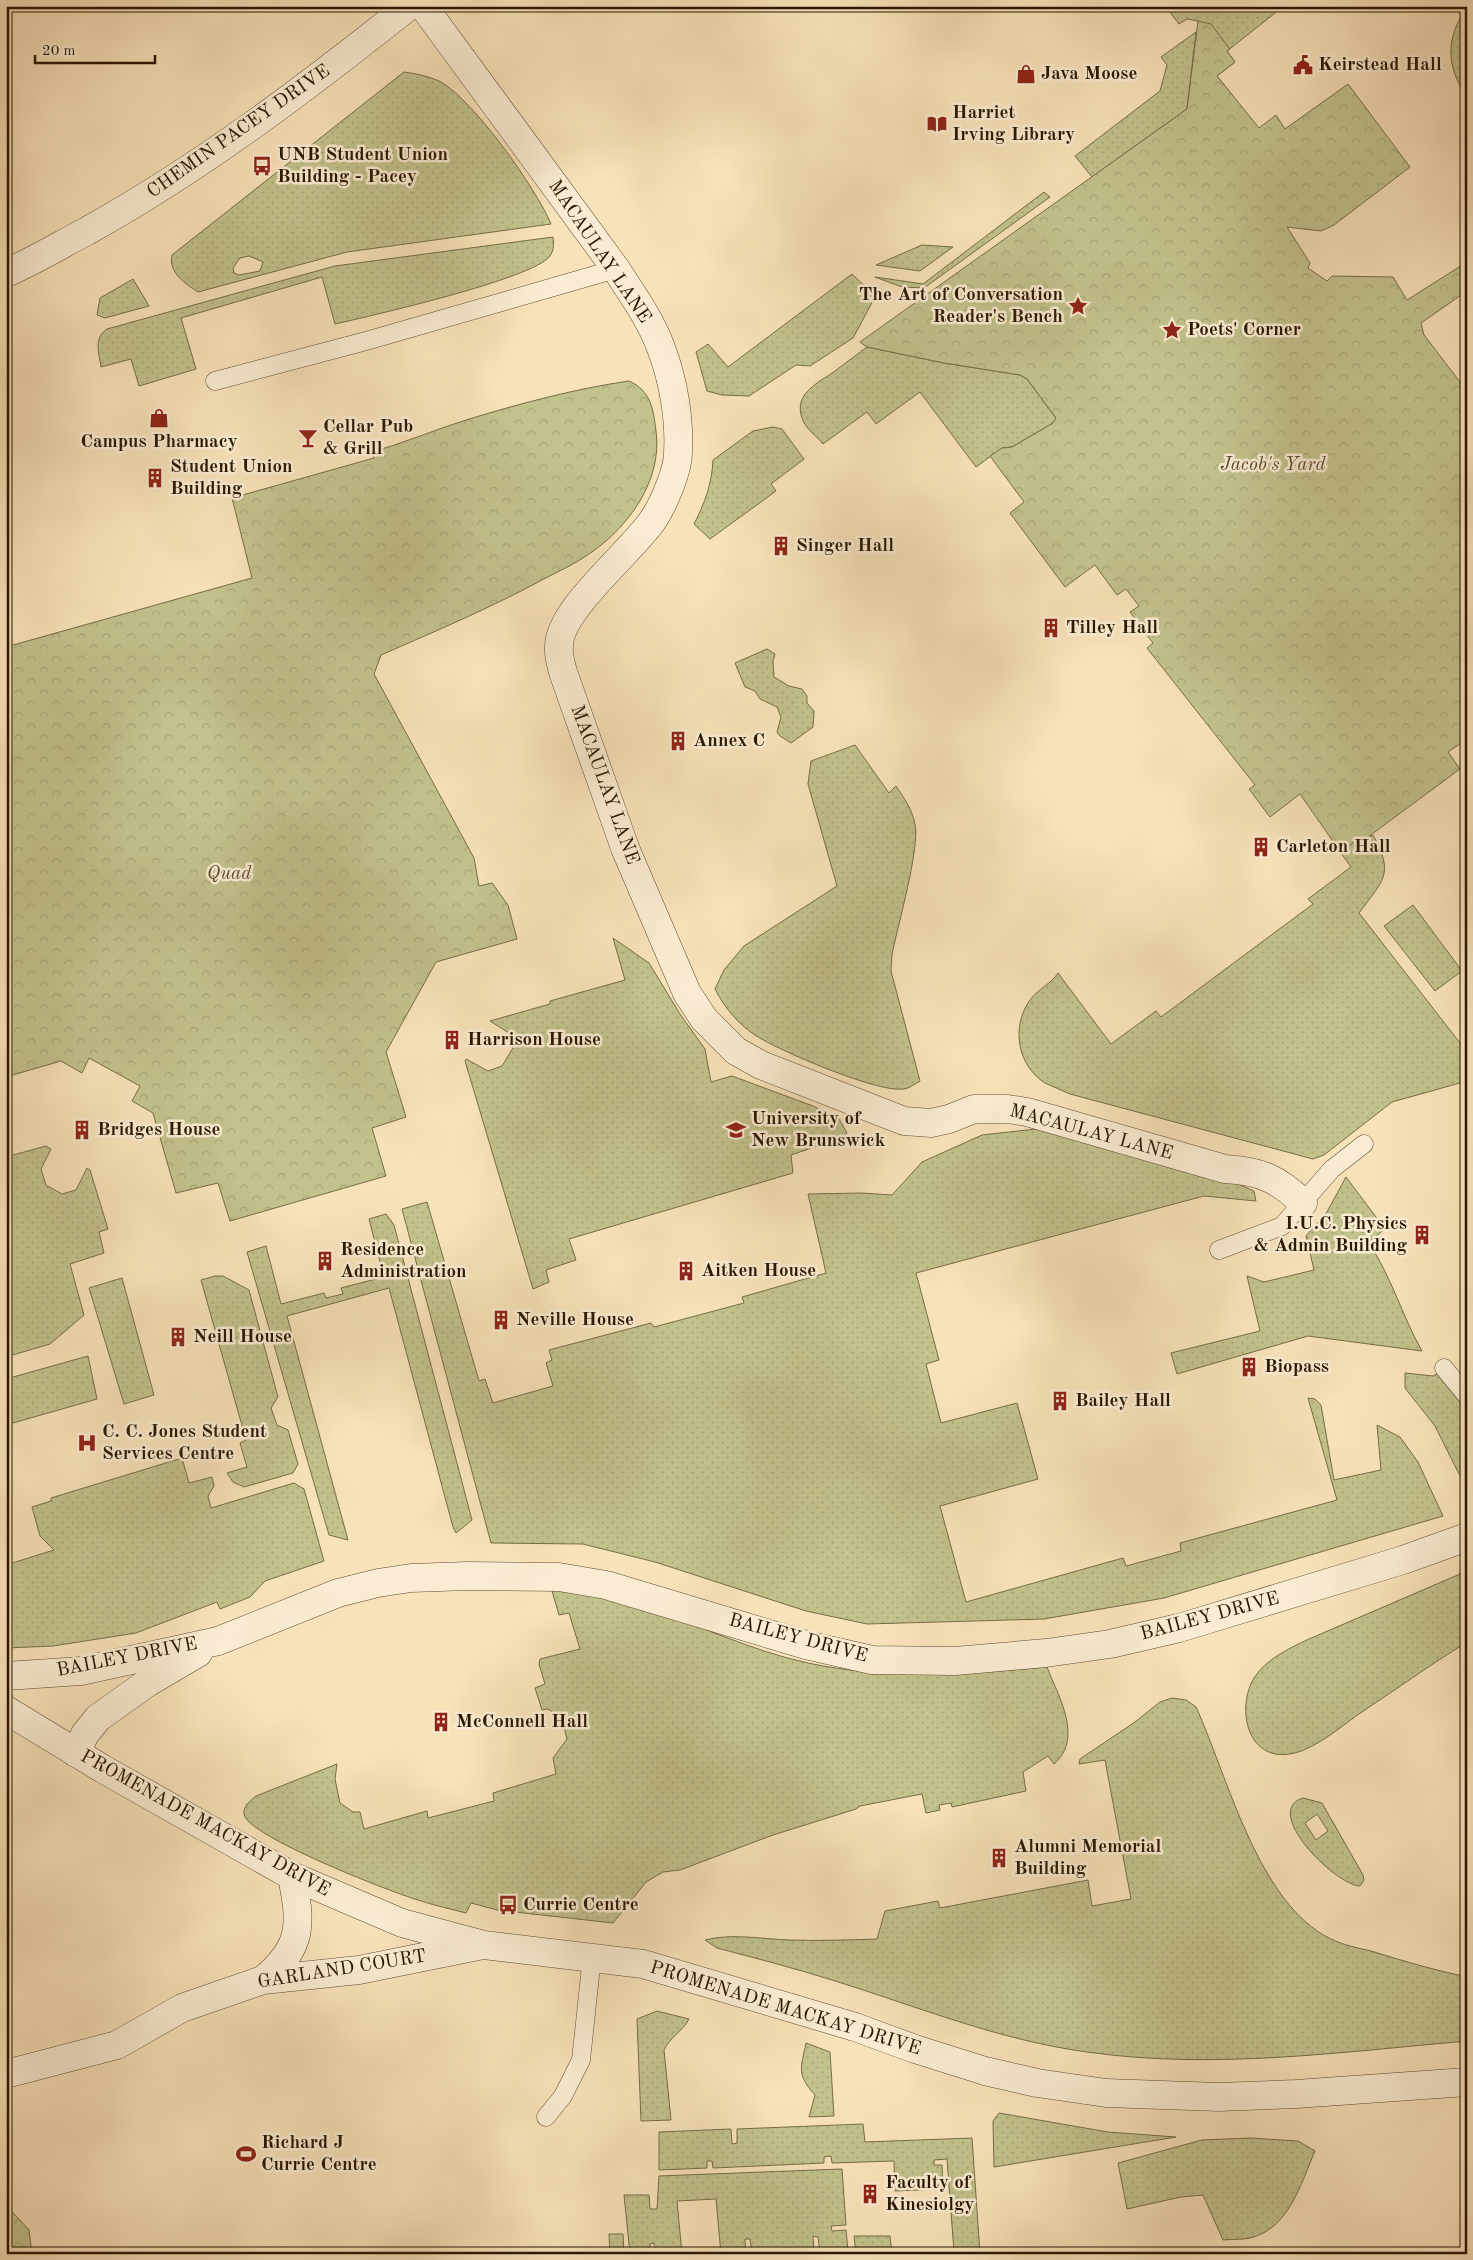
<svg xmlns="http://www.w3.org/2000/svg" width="1473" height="2260" font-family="'Old Standard TT',serif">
<defs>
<pattern id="grass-dots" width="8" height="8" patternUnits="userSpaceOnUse" patternTransform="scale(1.25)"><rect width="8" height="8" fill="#c2c28c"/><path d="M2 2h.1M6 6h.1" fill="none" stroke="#a7a677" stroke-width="1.8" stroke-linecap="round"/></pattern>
<pattern id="forest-crowns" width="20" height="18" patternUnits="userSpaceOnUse" patternTransform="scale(1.25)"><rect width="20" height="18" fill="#c2c28c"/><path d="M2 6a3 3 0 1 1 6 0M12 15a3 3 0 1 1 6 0" fill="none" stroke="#a7a677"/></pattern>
</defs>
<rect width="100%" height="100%" fill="#f8e2b9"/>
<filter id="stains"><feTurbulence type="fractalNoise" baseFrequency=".004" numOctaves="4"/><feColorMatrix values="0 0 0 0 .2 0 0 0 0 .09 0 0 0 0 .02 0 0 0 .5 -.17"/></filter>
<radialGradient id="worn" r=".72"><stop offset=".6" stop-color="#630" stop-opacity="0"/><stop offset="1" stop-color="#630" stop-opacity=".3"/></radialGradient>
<path fill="url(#grass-dots)" stroke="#766c47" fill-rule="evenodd" d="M1165,6H1284L1227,51L1235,62L1217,76L1233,96L1210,112L1198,21L1187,19L1179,24Z
M1467,7V97C1446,66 1445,39 1467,7Z
M1196,32L1187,109L1092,177L1075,156L1160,91L1167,65L1161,57Z
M404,72C417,74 429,76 441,82C474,101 536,188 551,224L347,252L198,292C186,284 168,273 172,255ZM249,256L263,262L260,271L239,275L234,273L233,268L240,258Z
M1044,192L1050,197L924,288L902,287L875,277L923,284Z
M553,237C554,244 554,250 550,256C533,279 370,316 335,324L322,277L181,318L196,369L139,386L131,359L101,367C99,352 93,339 107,329L335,266Z
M922,245L953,247L920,271L876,265Z
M852,274L871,292L874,299L853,338L810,366L796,365L749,396L722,395L707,391L696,352L708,344L728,367Z
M133,279L149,306L105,318L97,315L100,298Z
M867,347L944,363L1020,375L1027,379L1056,418L1053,423L1012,447L1002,448L976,467L920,392L876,424L867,412L823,444C817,436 805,429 802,418C793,393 820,382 835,371C846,363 856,355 867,347Z
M773,427L782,429L804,459L771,484L776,491L710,539L694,524C705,503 712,483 713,460L753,431Z
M767,649L775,654L773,661L774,677L789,686L802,689L807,696V703L814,711L813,727L791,743L780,736L777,732L781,717L777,707L760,699L755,691L745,687L735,663Z
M855,745L889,793L896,786C904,798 912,809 915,824C920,848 898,925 892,954L891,971L920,1081C915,1084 908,1089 903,1089C878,1093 777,1050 755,1035C737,1023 725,1008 715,989L724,970L744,946L837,886L808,784L811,761Z
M1373,835C1395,875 1383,880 1359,913L1467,1052V1081L1392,1102L1324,1155L1313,1159L1070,1094C1062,1090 1053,1087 1045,1083C1017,1065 1011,1027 1030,1000C1038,989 1051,984 1058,973L1111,1044L1156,1011L1161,1017L1313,904L1308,899L1351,867L1341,853L1356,840H1364Z
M1413,905L1462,971L1435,991L1384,926Z
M613,938L649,963L680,1014L705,1049L711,1082L732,1076L813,1106L839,1119L847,1133L838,1139L791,1155L793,1173L569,1239L576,1260L546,1270L549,1282L533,1289L465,1061L466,1059L488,1071L502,1066L513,1048L509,1033L490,1021L550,1004V1001L625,980Z
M1036,1129L1203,1177L1233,1182L1254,1191L1256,1201L1204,1196L916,1273L939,1360L926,1364L941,1423L1017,1403L1038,1479L940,1506L966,1602L1123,1558L1126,1566L1181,1551L1180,1543L1337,1500L1308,1398L1315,1399L1321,1405L1334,1480L1381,1470L1377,1425L1400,1437L1418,1462L1443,1516L1164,1598L1044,1619L867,1624L806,1611L655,1562L583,1544L491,1543L402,1209L427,1202L479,1381L485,1379L493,1403L553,1386L546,1363L552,1360L549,1350L651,1323L654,1327L744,1303L742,1297L826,1273L808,1194L861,1193L892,1195L922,1162L982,1135Z
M46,1146L51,1149L41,1169L46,1185L62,1194L76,1190L87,1168L90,1170L108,1229L99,1232L104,1253L70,1264L84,1315L50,1344L6,1357V1157Z
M1346,1177L1385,1229L1368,1242C1391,1275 1402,1316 1422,1351L1308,1336L1177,1374L1171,1353L1260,1331L1247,1276L1264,1282L1314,1270L1306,1236L1327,1212Z
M386,1214L394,1225L472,1520L456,1533L453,1527L389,1288L287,1316L348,1540L329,1535L247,1252L266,1246L281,1304L324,1293L326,1298L343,1294L341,1288L384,1277L369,1219Z
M215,1276H223L249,1290L278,1397L271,1408L277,1425L288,1430L298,1464L293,1473L244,1487L233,1482L227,1473L247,1467L240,1443L246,1440L201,1280Z
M122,1278L154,1395L124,1404L89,1288Z
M88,1356L97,1399L6,1425V1379Z
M1405,1373L1433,1376L1437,1374L1467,1411V1481L1459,1474L1435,1426L1405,1388Z
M182,1458L189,1483L212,1477L214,1486L208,1496L211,1508L294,1483L304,1489L324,1561L265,1581L250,1597L220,1609L217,1602L136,1633L53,1646L6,1648V1565L54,1550L40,1536L32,1507L51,1501V1498Z
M1467,1571V1642C1430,1665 1395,1690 1359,1714C1339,1728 1314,1750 1290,1754C1247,1761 1236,1708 1254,1678C1266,1659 1290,1648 1309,1639Z
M554,1586C583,1593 614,1598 643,1607C698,1624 751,1651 808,1663C887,1680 967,1674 1047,1667C1058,1696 1084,1738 1054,1764L1048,1756L1023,1772L1026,1791L952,1807L951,1803L939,1805L940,1810L926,1813L922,1794L860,1806L856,1809L773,1835L680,1870L663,1872L646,1882L613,1923L497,1910L471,1903L466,1913C451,1909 436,1906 421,1901C396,1894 246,1836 244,1814C243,1806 250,1801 256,1796L337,1764L335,1779L340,1803L353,1812H360L364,1829L427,1811L428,1818L494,1801L493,1793L556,1774L553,1758L567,1739L562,1719L548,1709L542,1710L535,1688L545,1684L539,1664L540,1659L580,1649L569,1613L559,1615L552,1591Z
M1172,1698L1186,1700L1196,1707C1228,1777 1258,1904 1331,1939C1343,1945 1358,1948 1371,1951C1403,1961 1434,1970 1467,1977V2041C1341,2052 1213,2070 1087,2052C998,2040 916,2006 832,1980C794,1968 755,1958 717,1948L705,1940C732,1933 761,1939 789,1940C818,1941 848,1940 877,1939L885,1911L938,1901L940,1908L1088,1880L1092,1906L1131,1899L1105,1760L1079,1764L1080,1759L1135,1722L1160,1702Z
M1303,1798L1322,1803L1363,1875L1364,1880L1360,1886C1335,1885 1261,1811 1303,1798ZM1317,1814L1328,1831L1316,1840L1305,1823Z
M657,2011L689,2019C682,2032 670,2037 664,2050L671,2120L641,2121L637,2019Z
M806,2043L830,2052L834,2116L809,2117L815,2095C796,2074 801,2068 806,2043Z
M999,2113L1108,2132L1176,2137L994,2167L993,2121Z
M863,2124L865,2142L972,2138L980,2254H925L954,2252L947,2159L934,2160V2165H942L943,2189L895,2191L894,2161L832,2163L831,2156L824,2157V2163L713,2168L712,2161H707V2168L659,2170V2132L731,2129L732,2144L737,2143V2129Z
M1250,2138L1298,2141L1315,2151C1301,2183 1289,2229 1250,2238C1241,2240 1231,2239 1223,2240L1203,2195L1181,2197L1127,2209L1118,2163L1202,2140Z
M842,2169L846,2225L831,2226L832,2231L846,2230L848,2251L820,2253L818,2237L813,2236L814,2253L752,2254L750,2239H745L746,2254H721L716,2199L677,2201L682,2254H655L654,2243L650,2244V2254H630L624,2195H649L650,2209H657L659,2176Z
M609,2234H623L624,2254H610Z
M854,2236H890L892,2254H856Z"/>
<path fill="url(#forest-crowns)" stroke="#766c47" d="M1198,21L1211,24L1230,49L1227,51L1235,62L1217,76L1259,128L1276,115L1285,129L1348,84L1410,167L1334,225L1321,231L1287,227L1310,263L1308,268L1327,281L1332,276L1393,277L1407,300L1467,262V291L1421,323L1424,335L1467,391V739L1448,752L1460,769L1364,840H1356L1341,853L1300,794L1270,817L1249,789L1255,785L1147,648L1153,643L1130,612L1139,606L1126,589L1117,595L1095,565L1065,587L1010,513L1024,502L990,456L1002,448L1012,447L1053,423L1056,418L1027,379L1020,375L944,363L867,347L860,342L1187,109Z
M629,381C651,391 653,408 656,431C663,480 628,528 589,554C575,564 557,572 542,580C490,608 436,631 381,655L374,674L474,858L479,886L492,883L508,905L517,939L436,962L386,1052L406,1117L372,1128L386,1176L230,1221L218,1183L176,1193L153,1113L132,1101L140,1086L89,1058L82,1073L61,1061L6,1077V647L252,578L232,498L374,458L372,452C404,443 434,430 466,420C518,404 574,389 629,381Z
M6,2205L29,2230L32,2254H6Z"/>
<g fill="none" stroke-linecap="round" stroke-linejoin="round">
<defs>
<path id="lane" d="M215,381L366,341L616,269
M1219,1250L1282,1226L1332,1169L1364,1144
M1444,1368L1467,1396
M546,2117L563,2096L581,2060L592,1957"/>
<path id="street" d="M423,6L616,269C632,294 651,320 661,348C673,379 680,419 678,453C678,471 663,505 653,520C631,552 559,610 559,646C558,655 561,664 563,672L625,848L687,993L704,1019L736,1051L761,1065L904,1121L931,1123L949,1119L974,1109H1008L1027,1112L1225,1169C1260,1171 1277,1178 1303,1203
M6,273C34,261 60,245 87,231C202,167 306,88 409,6
M6,1676L81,1671L218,1641L338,1593L378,1583L411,1578L468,1576L559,1577L606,1585L806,1645L872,1660L955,1661L1046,1653L1110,1644L1179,1628L1403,1560L1467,1537
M6,1710L103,1769L292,1876L402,1923L484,1945L643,1964L855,2027L915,2049L985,2071L1037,2083L1106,2093L1219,2097L1296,2094L1467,2082
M76,1753L85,1734L98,1718L147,1683L198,1653
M263,1980C304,1946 301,1924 292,1876
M6,2074L117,2045L182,2008L263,1980L359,1970L478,1946"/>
</defs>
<use href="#lane" stroke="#5d4a30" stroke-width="19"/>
<use href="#street" stroke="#5d4a30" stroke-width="29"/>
<use href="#lane" stroke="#faecd2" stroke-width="18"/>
<use href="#street" stroke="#faecd2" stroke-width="28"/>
</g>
<defs>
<symbol id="civic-bare" viewBox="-9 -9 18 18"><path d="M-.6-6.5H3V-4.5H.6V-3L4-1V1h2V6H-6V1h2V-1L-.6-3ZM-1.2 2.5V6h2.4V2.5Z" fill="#8f2418" stroke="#faecd2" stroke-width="2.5" paint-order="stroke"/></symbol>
<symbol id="shop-bare" viewBox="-9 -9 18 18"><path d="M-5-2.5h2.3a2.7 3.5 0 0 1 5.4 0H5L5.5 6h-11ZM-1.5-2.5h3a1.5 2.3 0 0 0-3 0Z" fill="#8f2418" stroke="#faecd2" stroke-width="2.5" paint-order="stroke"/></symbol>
<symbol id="library-bare" viewBox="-9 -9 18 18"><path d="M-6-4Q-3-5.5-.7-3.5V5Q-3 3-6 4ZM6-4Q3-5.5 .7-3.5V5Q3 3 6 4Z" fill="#8f2418" stroke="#faecd2" stroke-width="2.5" paint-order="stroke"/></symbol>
<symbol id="bus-bare" viewBox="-9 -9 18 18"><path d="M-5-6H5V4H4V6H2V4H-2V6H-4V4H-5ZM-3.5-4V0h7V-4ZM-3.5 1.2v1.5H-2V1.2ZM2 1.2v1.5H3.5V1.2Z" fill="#8f2418" stroke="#faecd2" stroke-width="2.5" paint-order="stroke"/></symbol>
<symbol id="sight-bare" viewBox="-9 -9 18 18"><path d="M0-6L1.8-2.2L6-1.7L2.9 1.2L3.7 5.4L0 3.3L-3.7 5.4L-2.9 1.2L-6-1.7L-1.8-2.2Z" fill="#8f2418" stroke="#faecd2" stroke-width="2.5" paint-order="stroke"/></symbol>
<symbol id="bar-bare" viewBox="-9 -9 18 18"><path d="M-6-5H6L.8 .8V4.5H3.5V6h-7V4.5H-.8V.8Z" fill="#8f2418" stroke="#faecd2" stroke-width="2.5" paint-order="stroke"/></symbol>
<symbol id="building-bare" viewBox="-9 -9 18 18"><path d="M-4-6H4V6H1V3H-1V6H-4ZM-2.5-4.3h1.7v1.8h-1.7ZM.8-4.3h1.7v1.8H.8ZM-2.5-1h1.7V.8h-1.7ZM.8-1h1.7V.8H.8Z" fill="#8f2418" stroke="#faecd2" stroke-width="2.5" paint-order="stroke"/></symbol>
<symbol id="university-bare" viewBox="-9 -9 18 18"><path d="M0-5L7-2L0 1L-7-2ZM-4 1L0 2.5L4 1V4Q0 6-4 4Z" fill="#8f2418" stroke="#faecd2" stroke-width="2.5" paint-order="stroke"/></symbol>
<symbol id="hospital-bare" viewBox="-9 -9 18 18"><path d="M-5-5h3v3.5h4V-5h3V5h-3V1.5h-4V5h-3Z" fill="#8f2418" stroke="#faecd2" stroke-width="2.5" paint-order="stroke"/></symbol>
<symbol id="stadium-bare" viewBox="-9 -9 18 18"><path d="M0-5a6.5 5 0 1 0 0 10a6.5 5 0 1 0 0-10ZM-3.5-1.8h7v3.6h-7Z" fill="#8f2418" stroke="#faecd2" stroke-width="2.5" paint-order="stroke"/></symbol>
</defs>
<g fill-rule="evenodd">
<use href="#civic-bare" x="1289" y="51" width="28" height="28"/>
<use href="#shop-bare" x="1012" y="60" width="28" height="28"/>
<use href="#library-bare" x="923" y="110" width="28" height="28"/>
<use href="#bus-bare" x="248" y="152" width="28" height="28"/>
<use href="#sight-bare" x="1064" y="292" width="28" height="28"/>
<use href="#sight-bare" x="1158" y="316" width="28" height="28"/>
<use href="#shop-bare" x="145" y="404" width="28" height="28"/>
<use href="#bar-bare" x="294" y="424" width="28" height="28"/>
<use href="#building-bare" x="141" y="464" width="28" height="28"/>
<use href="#building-bare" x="767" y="532" width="28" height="28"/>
<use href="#building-bare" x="1037" y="614" width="28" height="28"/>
<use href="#building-bare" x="664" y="727" width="28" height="28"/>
<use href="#building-bare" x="1247" y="833" width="28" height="28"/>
<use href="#building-bare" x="438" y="1026" width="28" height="28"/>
<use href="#building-bare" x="68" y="1116" width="28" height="28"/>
<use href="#university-bare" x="722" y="1116" width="28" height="28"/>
<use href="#building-bare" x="1408" y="1221" width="28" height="28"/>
<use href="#building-bare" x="311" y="1247" width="28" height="28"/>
<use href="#building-bare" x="672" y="1257" width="28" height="28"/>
<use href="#building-bare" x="487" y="1306" width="28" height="28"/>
<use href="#building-bare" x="164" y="1323" width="28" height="28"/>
<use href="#building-bare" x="1235" y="1353" width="28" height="28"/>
<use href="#building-bare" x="1046" y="1387" width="28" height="28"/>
<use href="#hospital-bare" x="73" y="1429" width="28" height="28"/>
<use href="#building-bare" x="427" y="1708" width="28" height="28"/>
<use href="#building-bare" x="985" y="1844" width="28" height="28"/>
<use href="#bus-bare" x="494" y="1891" width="28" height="28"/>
<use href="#stadium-bare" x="232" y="2140" width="28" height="28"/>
<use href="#building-bare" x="856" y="2180" width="28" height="28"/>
</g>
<g text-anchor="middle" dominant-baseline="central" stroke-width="5" stroke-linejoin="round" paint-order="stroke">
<g font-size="19" font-weight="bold" fill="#291702" stroke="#faecd2" text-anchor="start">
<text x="1318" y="65">Keirstead Hall</text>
<text x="1041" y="74">Java Moose</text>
<text x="952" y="113">Harriet<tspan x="952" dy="22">Irving Library</tspan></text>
<text x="277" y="155">UNB Student Union<tspan x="277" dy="22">Building - Pacey</tspan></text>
<text x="1063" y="295" text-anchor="end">The Art of Conversation<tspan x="1063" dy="22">Reader's Bench</tspan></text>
<text x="1187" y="330">Poets' Corner</text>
<text x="323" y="427">Cellar Pub<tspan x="323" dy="22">&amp; Grill</tspan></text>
<text x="159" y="442" text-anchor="middle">Campus Pharmacy</text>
<text x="170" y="467">Student Union<tspan x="170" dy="22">Building</tspan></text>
<text x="796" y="546">Singer Hall</text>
<text x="1066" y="628">Tilley Hall</text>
<text x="693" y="741">Annex C</text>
<text x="1276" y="847">Carleton Hall</text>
<text x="467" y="1040">Harrison House</text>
<text x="751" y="1119">University of<tspan x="751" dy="22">New Brunswick</tspan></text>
<text x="97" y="1130">Bridges House</text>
<text x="1407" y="1224" text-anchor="end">I.U.C. Physics<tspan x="1407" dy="22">&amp; Admin Building</tspan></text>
<text x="340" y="1250">Residence<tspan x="340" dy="22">Administration</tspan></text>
<text x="701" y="1271">Aitken House</text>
<text x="516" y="1320">Neville House</text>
<text x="193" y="1337">Neill House</text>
<text x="1264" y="1367">Biopass</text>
<text x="1075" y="1401">Bailey Hall</text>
<text x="102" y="1432">C. C. Jones Student<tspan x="102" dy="22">Services Centre</tspan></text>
<text x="456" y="1722">McConnell Hall</text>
<text x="1014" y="1847">Alumni Memorial<tspan x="1014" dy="22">Building</tspan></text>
<text x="523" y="1905">Currie Centre</text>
<text x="261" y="2143">Richard J<tspan x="261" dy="22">Currie Centre</tspan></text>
<text x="885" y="2183">Faculty of<tspan x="885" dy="22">Kinesiolgy</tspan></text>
</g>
<g font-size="19" fill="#291702" stroke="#faecd2">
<text transform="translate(239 132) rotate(-35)">CHEMIN PACEY DRIVE</text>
<text transform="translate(599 252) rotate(56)">MACAULAY LANE</text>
<text transform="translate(604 785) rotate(70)">MACAULAY LANE</text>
<text transform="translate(1091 1133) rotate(15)">MACAULAY LANE</text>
<text transform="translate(1210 1617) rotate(-15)">BAILEY DRIVE</text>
<text transform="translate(798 1639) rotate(15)">BAILEY DRIVE</text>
<text transform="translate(127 1658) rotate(-11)">BAILEY DRIVE</text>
<text transform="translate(205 1824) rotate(29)">PROMENADE MACKAY DRIVE</text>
<text transform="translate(342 1970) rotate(-9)">GARLAND COURT</text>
<text transform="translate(785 2009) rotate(17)">PROMENADE MACKAY DRIVE</text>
</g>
<g font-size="19" font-style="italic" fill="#574a2b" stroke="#faecd2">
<text x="1273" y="465">Jacob's Yard</text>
<text x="229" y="874">Quad</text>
</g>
</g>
<rect width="1473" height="2260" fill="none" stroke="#f8e2b9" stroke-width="25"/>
<rect x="8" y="8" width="1458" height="2245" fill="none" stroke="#291702" stroke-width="2.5"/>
<rect x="12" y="12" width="1448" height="2235" fill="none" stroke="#291702"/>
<path d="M35 55v8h120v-8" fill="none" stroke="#291702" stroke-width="2.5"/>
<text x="42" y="55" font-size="15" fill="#291702" stroke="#faecd2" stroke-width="4" paint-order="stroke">20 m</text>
<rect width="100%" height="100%" filter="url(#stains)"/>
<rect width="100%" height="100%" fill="url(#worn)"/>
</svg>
